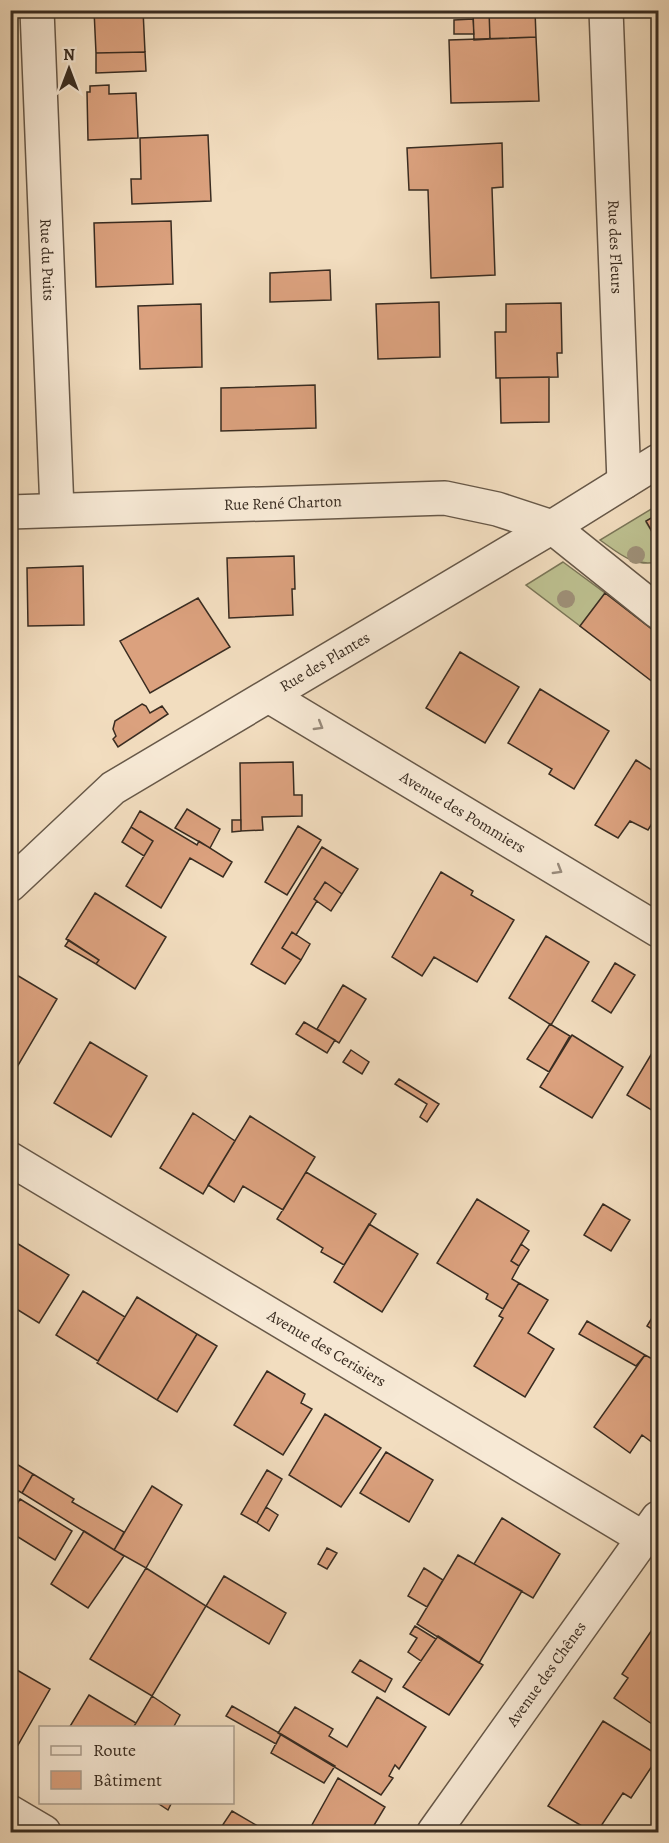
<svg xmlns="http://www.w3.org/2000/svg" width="669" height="1843" font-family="Alegreya,serif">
<rect width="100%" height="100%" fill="#f2ddbf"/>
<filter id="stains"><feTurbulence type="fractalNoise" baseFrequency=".00333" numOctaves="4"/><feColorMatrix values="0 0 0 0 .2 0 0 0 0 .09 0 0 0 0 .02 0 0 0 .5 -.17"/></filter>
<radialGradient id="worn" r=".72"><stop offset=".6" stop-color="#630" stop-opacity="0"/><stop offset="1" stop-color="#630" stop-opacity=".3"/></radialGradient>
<path fill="#bdc090" stroke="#7b7658" stroke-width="1.5" d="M658,505V514L646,522L658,542V562C633,567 620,554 600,540Z
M563,562L605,593L580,626L526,585Z"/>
<path fill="#dba17e" stroke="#392c21" stroke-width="1.5" d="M94,10H143L145,52L96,53Z
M473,10H489L490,39L474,40Z
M489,10H535L536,37L490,39Z
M473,19L474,34H454V20Z
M536,37L539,101L451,103L449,40Z
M145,52L146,71L96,73V53Z
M109,85V94L136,93L138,138L88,140L87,92H90V86Z
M208,135L211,201L132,204L131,179H141L140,138Z
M502,143L503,187L492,188L495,275L431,278L428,190H409L407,148Z
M171,221L173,284L96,287L94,223Z
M330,270L331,300L270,302V273Z
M439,302L440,357L378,359L376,304Z
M561,303L562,353H557L558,377L496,378L495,332H506V304Z
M201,304L202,367L140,369L138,306Z
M549,377V422L501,423L500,378Z
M315,385L316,428L221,431V388Z
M658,514V542L646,521Z
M294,556L295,589H292L293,615L229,618L227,558Z
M83,566L84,625L28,626L27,568Z
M13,570V611H10V571Z
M605,593L658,634V686L580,626Z
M198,598L230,647L150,693L120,641Z
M460,652L519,687L485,743L426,708Z
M540,689L609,731L574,789L549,774L552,769L508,743Z
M142,704L146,706L150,713L162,706L168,714L118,747L113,739L116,736L113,729L115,721Z
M636,760L658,774V814L648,830L630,821L618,838L595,825Z
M293,762L294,795H302V816L262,817L263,830L241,831L240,763Z
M187,809L220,829L210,848L175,828Z
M140,811L197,845L199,841L232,862L223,877L190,858L161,908L126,886L153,841L131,827Z
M232,820H241V831L232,832Z
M298,826L321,840L287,895L265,882Z
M131,827L153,841L144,856L122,842Z
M322,847L358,869L342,894L325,882L314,899L317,901L296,935L292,932L282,948L301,960L285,984L251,964Z
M441,872L473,891L471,895L514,920L477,982L434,957L422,976L392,957Z
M325,882L342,894L331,911L314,899Z
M95,893L166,937L135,989L96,964L99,960L66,939Z
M292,932L310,944L301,960L282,948Z
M546,936L589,962L551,1025L509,998Z
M69,940L99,960L96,964L65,946Z
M615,963L635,975L611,1013L592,1001Z
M10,971L57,999L13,1074L10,1072Z
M343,985L366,999L339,1043L317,1029Z
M304,1022L335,1040L327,1053L296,1034Z
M550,1024L570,1036L549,1072L527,1059Z
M572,1035L623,1067L592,1118L540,1087Z
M90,1042L147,1076L111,1137L54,1103Z
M658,1043V1114L627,1095Z
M351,1050L369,1062L362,1074L343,1062Z
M399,1079L439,1104L427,1122L420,1117L427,1104L395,1084Z
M193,1113L235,1141L203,1194L160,1168Z
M250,1116L315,1157L283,1210L243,1186L234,1202L208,1185Z
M306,1172L376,1214L344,1265L321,1252L323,1248L277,1219Z
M477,1199L529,1231L511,1261L519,1266L512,1279L519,1283L503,1309L486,1299L488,1294L437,1263Z
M603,1204L630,1220L611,1251L584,1235Z
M369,1224L418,1254L382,1312L334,1282Z
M10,1239L69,1275L39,1323L10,1305Z
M521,1244L529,1250L519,1266L511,1261Z
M519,1283L548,1300L528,1333L554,1349L525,1397L474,1366L503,1318L499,1316Z
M83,1291L125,1317L98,1361L56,1335Z
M137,1297L197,1334L157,1400L97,1363Z
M658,1308V1333L647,1326Z
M587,1321L645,1355L636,1366L579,1334Z
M197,1334L217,1346L177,1412L157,1400Z
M645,1355L658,1362V1435L653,1443L642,1435L630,1453L594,1427Z
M267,1371L305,1394L301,1403L312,1409L283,1455L234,1425Z
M325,1414L381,1448L341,1507L289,1475Z
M386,1452L433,1480L409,1522L360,1493Z
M10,1460L33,1474L22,1493L10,1486Z
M267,1470L282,1479L257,1523L241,1514Z
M33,1474L74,1499L72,1502L124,1532L114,1550L22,1493Z
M152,1486L182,1505L146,1568L114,1550Z
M20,1499L72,1531L55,1560L10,1532V1516Z
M266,1507L278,1515L269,1531L257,1523Z
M502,1518L560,1554L533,1598L474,1564Z
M84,1531L124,1556L88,1608L51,1584Z
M327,1548L337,1553L327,1569L318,1564Z
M458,1555L522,1591L479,1663L417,1624Z
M146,1568L206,1606L152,1696L90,1659Z
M424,1568L443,1580L427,1607L408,1596Z
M224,1576L286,1613L269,1644L206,1606Z
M658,1621V1721L655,1726L614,1698L628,1678L622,1674Z
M415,1626L436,1639L421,1661L408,1652L417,1638L410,1634Z
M438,1636L483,1665L449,1715L403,1687Z
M360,1660L392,1679L385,1692L352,1672Z
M10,1666L50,1689L18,1745L10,1741Z
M89,1695L136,1723L133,1728H69Z
M152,1696L180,1715L173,1728H133Z
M377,1697L426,1727L399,1769L395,1765L389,1776L393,1778L381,1795L278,1733L295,1707L333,1729L329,1736L347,1747Z
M232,1706L281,1734L276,1744L226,1716Z
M603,1721L658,1755V1757L631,1798L623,1793L597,1832H592L548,1806Z
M281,1734L335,1766L324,1783L271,1753Z
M338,1778L385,1807L370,1832H308Z
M156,1802H172L168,1810Z
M232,1811L268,1832H218Z"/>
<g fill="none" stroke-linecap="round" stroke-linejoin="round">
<defs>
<g id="minor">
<path id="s1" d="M37,10L57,510"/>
<path id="s2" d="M606,10L624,482"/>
<path id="s3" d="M10,512L445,498L497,509L552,527L658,612"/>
<path id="s4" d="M269,696L658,930"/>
<path id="s5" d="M10,885L113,788L552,527L658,461"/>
<path id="s6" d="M10,1159L643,1538"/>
<path d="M10,1812L44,1832"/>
<path id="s7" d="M434,1832L658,1518"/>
</g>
</defs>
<use href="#minor" stroke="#675848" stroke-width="36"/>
<use href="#minor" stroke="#f7e9d5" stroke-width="33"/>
</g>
<g fill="#9e9078">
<circle cx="636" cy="555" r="9"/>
<circle cx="566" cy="599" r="9"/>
</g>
<defs><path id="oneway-chevron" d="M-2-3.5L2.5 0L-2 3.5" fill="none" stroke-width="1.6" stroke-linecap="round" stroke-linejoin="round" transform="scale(1.5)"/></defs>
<g stroke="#988a7b">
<use href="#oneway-chevron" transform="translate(319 726) rotate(31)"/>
<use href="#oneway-chevron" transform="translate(558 870) rotate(31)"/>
</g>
<g text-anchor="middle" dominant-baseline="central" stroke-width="5" stroke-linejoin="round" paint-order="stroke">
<g font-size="16" fill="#392c21" stroke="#f7e9d5">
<text stroke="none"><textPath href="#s2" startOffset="237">Rue des Fleurs</textPath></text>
<text stroke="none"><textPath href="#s1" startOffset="250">Rue du Puits</textPath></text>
<text stroke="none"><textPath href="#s3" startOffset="273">Rue René Charton</textPath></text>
<text stroke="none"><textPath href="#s5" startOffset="388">Rue des Plantes</textPath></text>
<text stroke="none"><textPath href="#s4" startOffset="226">Avenue des Pommiers</textPath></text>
<text stroke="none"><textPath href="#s6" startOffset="369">Avenue des Cerisiers</textPath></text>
<text stroke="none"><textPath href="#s7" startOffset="194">Avenue des Chênes</textPath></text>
</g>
</g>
<rect width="669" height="1843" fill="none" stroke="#f2ddbf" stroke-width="36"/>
<rect x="12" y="12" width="645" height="1819" fill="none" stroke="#392c21" stroke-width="3"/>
<rect x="18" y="18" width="633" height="1807" fill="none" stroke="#392c21" stroke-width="1.5"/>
<rect x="39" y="1726" width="195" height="78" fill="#f7e9d5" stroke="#ab9d8d" stroke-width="1.5"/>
<rect x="51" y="1746" width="30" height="9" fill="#f7e9d5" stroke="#ab9d8d" stroke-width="1.5"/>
<text x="93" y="1756" font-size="18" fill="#392c21">Route</text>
<rect x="51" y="1771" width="30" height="18" fill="#dba17e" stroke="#ab9d8d" stroke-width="1.5"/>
<text x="93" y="1786" font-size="18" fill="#392c21">Bâtiment</text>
<g transform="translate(69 69)" stroke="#f7e9d5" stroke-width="4.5" paint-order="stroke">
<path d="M0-4.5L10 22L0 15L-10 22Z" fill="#392c21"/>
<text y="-9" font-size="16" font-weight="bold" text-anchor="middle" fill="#392c21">N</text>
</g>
<rect width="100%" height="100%" filter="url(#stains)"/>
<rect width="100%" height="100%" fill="url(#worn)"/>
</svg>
